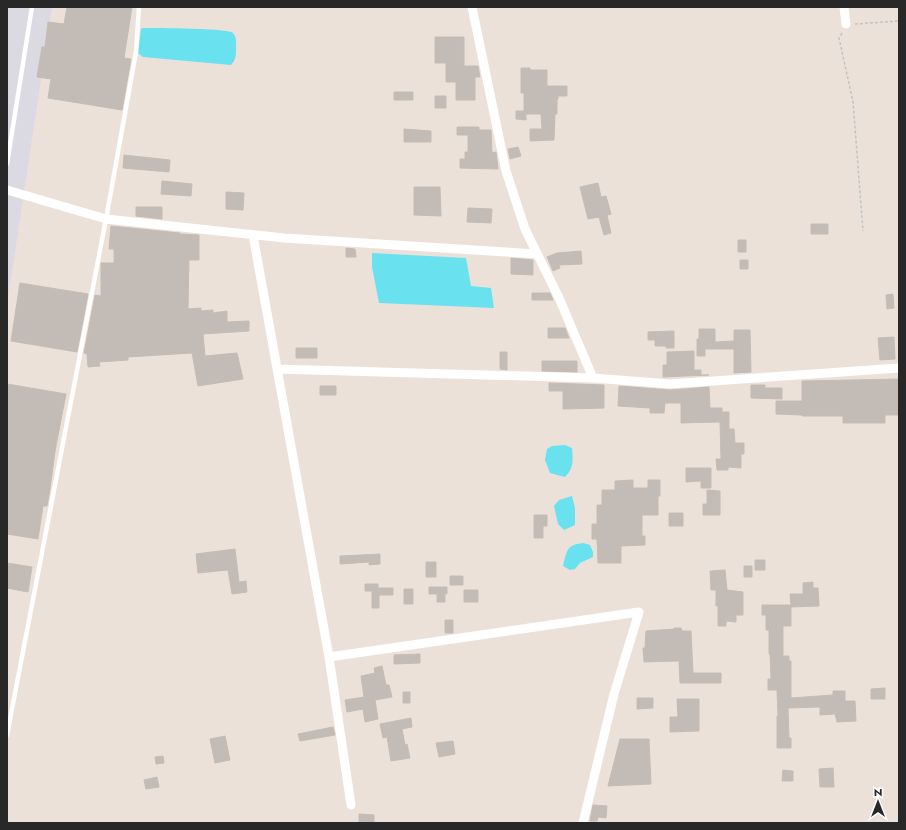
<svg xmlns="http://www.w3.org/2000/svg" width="906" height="830" font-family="Jost,sans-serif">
<rect width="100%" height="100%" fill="#ebe1d9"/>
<path fill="#dbdae3" d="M7,7H52L7,305Z"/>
<path fill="#6ae1ef" d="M143,28C155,28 227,28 233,33C237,37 236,43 236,48C236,55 236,60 231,65L143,57L138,53L141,29Z
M372,253L466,258L471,286L491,288L494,308L379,303L372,267Z
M565,445L572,448C573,459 574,468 565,477L550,473L545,460L547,449L552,446Z
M572,496L575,508V525L564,530L558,524L554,506L559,500Z
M583,543L590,545L593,552V557L580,563L575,569L570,570L563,566C567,551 566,545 583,543Z"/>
<path fill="#c3bbb6" stroke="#c6bcb3" d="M67,7H132L124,58L131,59L122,110L48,98L51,79L37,77L42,47H45L48,22L64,24Z
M435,37H464V66H478L480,77H475V100H456V82H446V63H435Z
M521,68H530V70H547V86H567V96H558V99H557V114H555L554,140L530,141V129H542L541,114H526V120L516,119V111H524V93H521Z
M394,92H413V100H394Z
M435,96H446V108H435Z
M457,127H479V130H491L492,153L496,152L498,169L460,168V159H465V152H468V135H457Z
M404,129L431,131V142H404Z
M518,147L521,156L510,159L508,149Z
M124,155L170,160L169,172L123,168Z
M162,181L192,184L191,196L161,194Z
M598,183L601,197L606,196L611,214L607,215L611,233L604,235L599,217L588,219L580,187Z
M414,187H440L441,216L414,215Z
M226,192L244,193L243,210L226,209Z
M136,207H162V219L136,216Z
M468,208L492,209L491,223L467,222Z
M811,224H828V234H811Z
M111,226L180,233V234L199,235V260H189L188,309L201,308V311L213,310V313L227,311V322L249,321V331L203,334L205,356L237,353L243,379L198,386L192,353L128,357V360L99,362L100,366L88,367L87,354L84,353L95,295L101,296V263H114V249H109Z
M738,240H746V252H738Z
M346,248L355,249L356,257H346Z
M581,251L582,264L559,265L560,268L553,271L547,257L557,253Z
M511,258L533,260V275L511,274Z
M740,260H748V269H740Z
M20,283L88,294L77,352L11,341Z
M532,293H550L553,300H532Z
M893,294L894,308L887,309L886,295Z
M548,328H565L569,338H548Z
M699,329H715V342L734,341V330H750L751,372L734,373V349H705V356H697V339H699Z
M674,331V348H666V346H655V340H648V332Z
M894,337L895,359L880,360L878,338Z
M296,348H317V358H296Z
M694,351V370H701V375H709L663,377V365H667V352Z
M500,352H507V370L500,369Z
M542,361H577V372L542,371Z
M899,379V415H885V423H843V416H802V415L776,414V401H802V381Z
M549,383L604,385V408L563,409V391H549Z
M7,384L66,394L55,451L50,489L47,506H43L38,539L7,534Z
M751,385H765V388H782V399L751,398Z
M320,386H336V395H320Z
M619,386L670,390L709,387L710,408H722V412H729V429H734L735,443H744V454H741V468L728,467V470H717L716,459H721L720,422L681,423V403H665L664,413H650V408L618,406Z
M686,468H711V488H701V481L686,482Z
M633,480V488H648V480H660V496H658V515H642V536H645V545L621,546V563H598L597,539H592V524H597V505H602V490H615V481Z
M707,490L720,491V515H703V504H707Z
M669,513H683V526H669Z
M534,515H547V526H543V538H534Z
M235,549L239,582L246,581L247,592L232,594L228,570L198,573L196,554Z
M380,554V564L369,565V562L340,564V556Z
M755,560H765V570H755Z
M426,562H436V577H426Z
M7,563L32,567L28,592L7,588Z
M744,566H752V577H744Z
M725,570L727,590L743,592V615H736V622L726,621V626H718V606H716V590H711L710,571Z
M450,576H463V585H450Z
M813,582V588H818L819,606L791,607V626H783V656H789V661H791V698L833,695V691H845V701H855L856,721L837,722L835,714L820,715V707L788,708L789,738H791V748H777V716H778L777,690H768V679H771L770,654H769V630H766V615H762V605H791L790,594H803V583Z
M365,584H378V588H393V595H379V608H372V591H365Z
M429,587H447V594H445V602H437V594H429Z
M404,589H413V604H404Z
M464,590H478V602H464Z
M445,620H453V633H445Z
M674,628H681L682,631H691L693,673H721V683H680L679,661L644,662L643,648H645L646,631L674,629Z
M420,654V663L394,664V655Z
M382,666L386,685H389L392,697L375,700L378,719L365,722L363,709L347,712L345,700L364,697L361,676L375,673L374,668Z
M885,688V699H871V689Z
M403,692H410V703H403Z
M637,698H653V708L637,709Z
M677,699H699V731L670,732V717H678Z
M411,718L412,727L402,729L405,745L407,744L410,758L391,761L387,737L383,738L380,724Z
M333,727L335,735L300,741L298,734Z
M225,736L230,760L215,763L210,739Z
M620,739H649L651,784L608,786Z
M453,741L455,754L439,757L436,743Z
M163,756L164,763L156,764L155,757Z
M833,768L834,787H820L819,769Z
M783,770L793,771V781H782Z
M157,777L159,787L146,789L144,780Z
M593,805L607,806L606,818L598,817L597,821H590Z
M359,814L374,815V823H359Z"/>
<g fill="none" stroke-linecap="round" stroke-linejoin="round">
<path stroke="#c3c3c3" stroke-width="1.5" stroke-dasharray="3 2" stroke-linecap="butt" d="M855,24L899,21
M842,33L839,38L853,102L863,231"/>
<path stroke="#fff" stroke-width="4.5" d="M7,164L32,7
M7,735L106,219L136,52L139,7"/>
<path stroke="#fff" stroke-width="9" d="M472,7L506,171L525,229L559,298L593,378
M844,7L846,24
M7,190L106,219L284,238L537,254
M253,235L329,657L639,612L614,694L583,823
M277,369L593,378L670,384L899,368
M329,657L351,805"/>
</g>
<rect width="906" height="830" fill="none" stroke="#282828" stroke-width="16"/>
<g transform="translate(878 802)" stroke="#ffffff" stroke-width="3" paint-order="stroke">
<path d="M0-3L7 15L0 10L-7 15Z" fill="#282828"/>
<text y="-6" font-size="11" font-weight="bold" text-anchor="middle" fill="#282828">N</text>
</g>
</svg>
